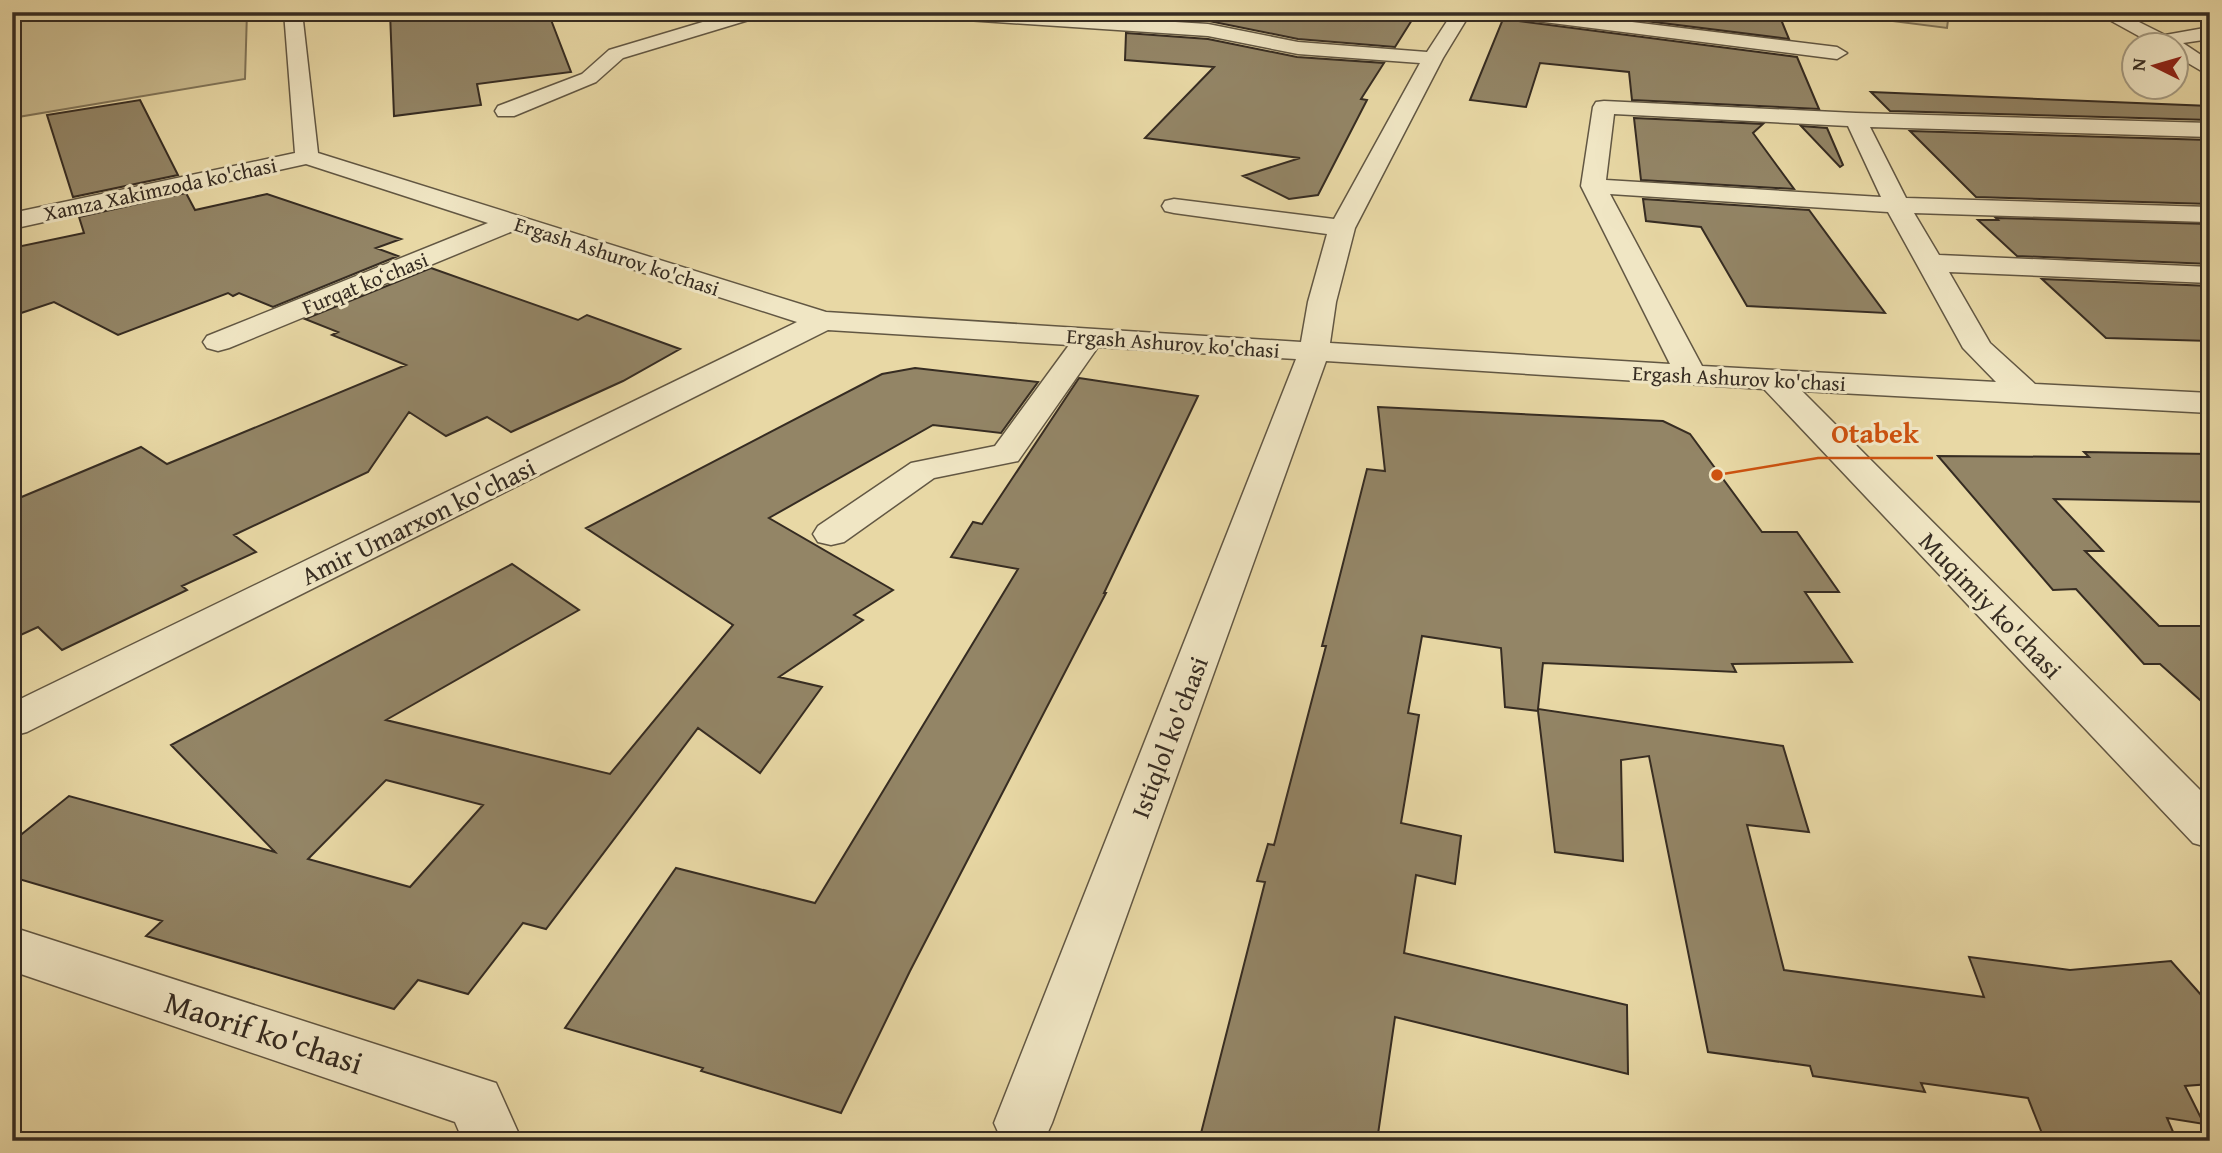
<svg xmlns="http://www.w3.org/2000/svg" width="2222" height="1153" font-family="'Gentium Book Plus',serif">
<rect width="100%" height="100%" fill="#e8d8a5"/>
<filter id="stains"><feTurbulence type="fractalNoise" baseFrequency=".00286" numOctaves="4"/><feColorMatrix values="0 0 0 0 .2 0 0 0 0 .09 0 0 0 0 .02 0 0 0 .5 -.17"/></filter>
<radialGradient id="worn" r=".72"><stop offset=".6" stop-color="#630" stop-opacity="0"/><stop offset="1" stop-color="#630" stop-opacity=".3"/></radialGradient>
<path fill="#cabb8f" stroke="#807458" stroke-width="2" d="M12,12H247L245,79L12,118Z
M1822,12H1949L1947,28Z"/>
<path fill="#938566" stroke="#362c22" stroke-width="2" fill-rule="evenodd" d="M390,12H469L471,21L548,12L571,72L477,84L481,105L394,116Z
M1128,12H1417L1395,47L1298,39L1209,21L1127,16Z
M1574,12H1741L1780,17L1789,39Z
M1503,19L1797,57L1819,109L1632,100L1629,72L1540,63L1526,107L1470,100Z
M1126,33L1208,39L1297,57L1384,63L1361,99L1367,100L1318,195L1289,199L1243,176L1300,158L1145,138L1214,67L1125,60Z
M1871,92L2210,106V120L1890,111Z
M140,100L178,175L73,197L47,115Z
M1634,118L1763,124L1753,133L1794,189L1641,180Z
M1801,126L1827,128L1843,165L1840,167Z
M1910,131L2210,140V204L1976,197Z
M186,193L195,210L267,194L401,239L376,248L398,256L273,307L239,293L233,296L228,293L118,335L54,302L12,316V248L84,233L79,217Z
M1643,199L1809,210L1885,313L1747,306L1701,227L1646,221Z
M1996,218L2210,224V264L2017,256L1978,220H1998Z
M431,268L578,320L587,315L680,349L623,381L511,432L487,417L446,436L409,412L368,472L234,535L256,552L182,586L187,590L62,650L38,627L12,639V501L141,447L167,464L406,365L332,335L338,332L305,319Z
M2042,279L2210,286V341L2106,338Z
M915,368L1038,382L1001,433L933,425L769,518L893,590L854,615L863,620L779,677L822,687L760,773L698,728L546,929L523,923L468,994L418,980L394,1009L146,936L162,921L12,877V842L69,796L275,852L171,745L512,564L579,610L386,720L610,774L733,625L586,528L882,374ZM386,780L483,805L410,887L308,859Z
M1079,378L1198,396L1104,593H1106L910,971L841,1113L701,1071L703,1068L565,1028L676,868L815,903L1018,569L951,557L973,522L982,524Z
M1378,407L1663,421L1690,434L1762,532H1797L1839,592H1805L1852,662L1732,664L1736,672L1543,663L1538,709L1783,746L1809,832L1747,825L1784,970L1984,997L1969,957L2070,970L2171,961L2210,1005V1084L2185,1086L2204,1124L2167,1118L2177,1141H2045L2028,1098L1921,1083L1925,1092L1813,1076L1810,1066L1708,1052L1649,756L1621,760L1623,861L1555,852L1538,711L1505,707L1501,648L1422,636L1408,713L1419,715L1401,823L1461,836L1455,884L1416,875L1404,953L1627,1005L1628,1074L1395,1017L1377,1141H1199L1265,882L1257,881L1268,844L1274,845L1326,646H1322L1367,469L1385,471Z
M2084,452L2210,454V502L2054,499L2103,551H2085L2159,626H2210V709L2160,664H2144L2076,589L2053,590L1938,456L2089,457Z"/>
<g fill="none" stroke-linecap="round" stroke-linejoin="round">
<defs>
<path id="minor" d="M284,12H302L318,153L826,312L1301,342L1308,302L1327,234L1174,213L1165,211L1162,206L1165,201L1174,199L1334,219L1420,63L1298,54L1208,36L922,17L913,12H1012L1208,24L1298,42L1427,52L1453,12H1471L1443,58L1355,228L1336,302L1330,343L1670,364L1581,186L1593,107L1596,102L1604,101L1856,113L2210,123V137L1870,127L1906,198L2210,207V221L2207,222L1914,213L1939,255L2210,267V283L1949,272L1990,343L2035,384L2210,393V413L1802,391L2210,800V848L2193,843L1764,389L1326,361L1052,1123L1044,1141H1002L994,1123L1296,359L1098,347L1018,461L934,478L844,542L831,545L818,542L813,534L818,526L911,463L995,446L1069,345L828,330L27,732L12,736V703L797,322L513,231L229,348L218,351L207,348L203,342L207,336L488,223L306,164L12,229V213L295,153ZM1614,114L1848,126L1881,197L1606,180ZM1610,194L1888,212L1963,348L1996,382L1702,366Z
M736,12H765L762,16L623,58L596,82L514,116H498L495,111L498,106L582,74L609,50Z
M1495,12H1550L1837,47L1847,53L1837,59L1504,17Z
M2095,12H2119L2165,35L2210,27V39L2183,43L2210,61V76L2176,56V46L2155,45Z
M12,927L496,1083L522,1141H463L455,1122L12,971Z"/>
</defs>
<use href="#minor" stroke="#625743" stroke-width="3"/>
<use href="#minor" fill="#f0e6c4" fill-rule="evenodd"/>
</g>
<g text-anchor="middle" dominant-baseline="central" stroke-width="6" stroke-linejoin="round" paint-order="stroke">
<g font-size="21" fill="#362c22" stroke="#f0e6c4">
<text transform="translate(160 189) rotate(-12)">Xamza Xakimzoda ko'chasi</text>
<text transform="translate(617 256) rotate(18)">Ergash Ashurov ko'chasi</text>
<text transform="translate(365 283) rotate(-22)">Furqat koʻchasi</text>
<text transform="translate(1173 343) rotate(4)">Ergash Ashurov ko'chasi</text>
<text transform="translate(1739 378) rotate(3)">Ergash Ashurov ko'chasi</text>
</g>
<g font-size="26" fill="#362c22" stroke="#f0e6c4">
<text transform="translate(418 521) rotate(-26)">Amir Umarxon ko'chasi</text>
<text transform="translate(1991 605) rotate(46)">Muqimiy ko'chasi</text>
<text transform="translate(1169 737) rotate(-69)">Istiqlol ko'chasi</text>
</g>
<g font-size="32" fill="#362c22" stroke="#f0e6c4">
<text transform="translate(264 1032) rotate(18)">Maorif ko'chasi</text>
</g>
</g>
<path fill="none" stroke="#cd520f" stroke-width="2.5" d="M1717 475L1818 458H1933"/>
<circle fill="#cd520f" stroke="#f0e6c4" stroke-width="2.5" cx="1717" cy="475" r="7"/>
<g font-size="28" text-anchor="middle" font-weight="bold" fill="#cd520f" stroke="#f0e6c4" stroke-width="6" stroke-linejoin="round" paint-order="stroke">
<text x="1875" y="443">Otabek</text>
</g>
<rect width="2222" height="1153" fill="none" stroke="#e8d8a5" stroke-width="42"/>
<rect x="14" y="14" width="2194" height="1125" fill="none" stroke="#362c22" stroke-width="3.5"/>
<rect x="21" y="21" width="2180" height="1111" fill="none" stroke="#362c22" stroke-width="2"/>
<g transform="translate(2155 66) rotate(275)"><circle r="33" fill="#f0e6c4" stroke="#a69c83" stroke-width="2"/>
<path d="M0-5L12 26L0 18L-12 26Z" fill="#8f2418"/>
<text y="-10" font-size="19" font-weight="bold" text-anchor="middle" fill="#362c22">N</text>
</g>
<rect width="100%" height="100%" filter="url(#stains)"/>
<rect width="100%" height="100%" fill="url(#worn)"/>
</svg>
